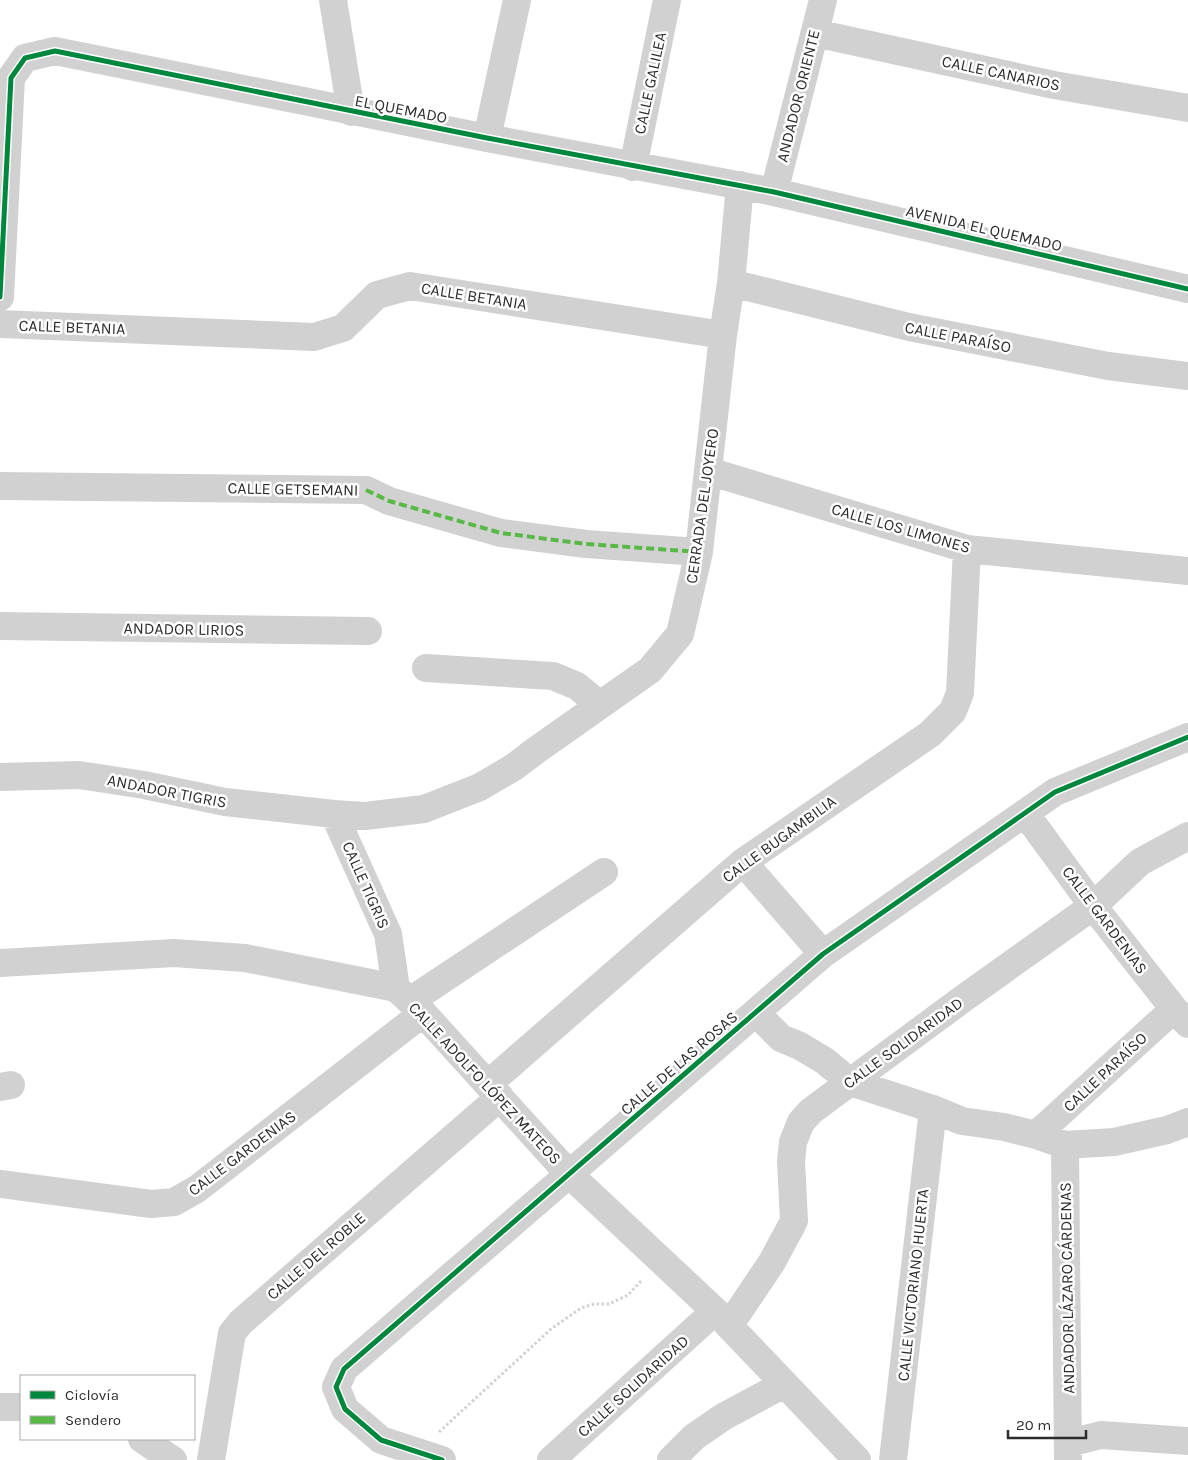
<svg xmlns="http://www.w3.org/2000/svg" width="1188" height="1460" font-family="Karla,sans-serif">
<rect width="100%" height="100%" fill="#fff"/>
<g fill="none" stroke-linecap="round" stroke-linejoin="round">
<path stroke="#d1d1d1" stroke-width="3" stroke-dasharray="2.5 2.5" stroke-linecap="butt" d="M439,1432L551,1329L581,1308L594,1304H609L628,1295L642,1280"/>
<path stroke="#d1d1d1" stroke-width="28" d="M333,0L351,112
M815,33L1054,85L1188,108
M487,138L517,0
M633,167L667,0
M774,192L823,0
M731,283L909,327L1108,366L1188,376
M0,297L11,78L25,58L55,51L487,138L774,192L1188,289
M0,324L314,337L343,328L377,295L410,286L723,335
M708,471L967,549L1188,571
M0,486L366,490L389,501L501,533L586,544L699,552
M0,626L368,631
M426,668L553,676L577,686L600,705
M0,777L79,775L144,785L225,802L334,814L365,816L424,809L480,787L514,767L535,751L650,670L680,634L699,552L723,335L731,283L740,185
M1025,813L1093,906L1174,1009L1188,1024
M334,814L388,934L396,988
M743,862L823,954
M0,963L174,953L245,958L396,988L423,1013L570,1175L715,1311L857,1460
M410,1001L604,872
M756,1013L781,1038L800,1046L825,1061L850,1082L933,1109L962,1121L1004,1127L1036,1135L1065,1145L1114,1142L1167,1130L1188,1122
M488,1084L743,862L930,734L953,711L960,693L967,549
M0,1087L11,1085
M1036,1135L1174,1009
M1065,1145L1068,1460
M0,1184L151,1204L174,1202L197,1189L423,1013
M729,1326L772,1262L794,1221L791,1161L793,1142L801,1122L811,1111L964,998L1093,906L1140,862L1188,836
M0,1407H21
M142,1439L173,1460
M1069,1443L1101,1435L1188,1441
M211,1460L232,1333L241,1322L500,1097
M442,1460L381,1440L345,1409L336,1387L344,1369L823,954L1055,792L1188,737
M551,1460L715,1311
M671,1460L694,1437L723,1417L784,1384
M893,1460L933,1109"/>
<path stroke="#58b947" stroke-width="4" stroke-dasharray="8 4" stroke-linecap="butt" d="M366,490L389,501L501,533L586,544L699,552"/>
<defs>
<path id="cycleway" d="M0,297L11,78L25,58L55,51L487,138L774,192L1188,289
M442,1460L381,1440L345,1409L336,1387L344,1369L823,954L1055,792L1188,737"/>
</defs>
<use href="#cycleway" stroke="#fff" stroke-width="8"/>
<use href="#cycleway" stroke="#00873e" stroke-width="5"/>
</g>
<g text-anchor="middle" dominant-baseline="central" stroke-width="5" stroke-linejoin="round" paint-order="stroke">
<g font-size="16" fill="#2c2c2c" stroke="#fff">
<text transform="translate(1001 73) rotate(12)">CALLE CANARIOS</text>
<text transform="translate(650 83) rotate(-78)">CALLE GALILEA</text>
<text transform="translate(798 96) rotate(-76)">ANDADOR ORIENTE</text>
<text transform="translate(401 109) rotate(11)">EL QUEMADO</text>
<text transform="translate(984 228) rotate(13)">AVENIDA EL QUEMADO</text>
<text transform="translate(474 296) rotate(9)">CALLE BETANIA</text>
<text transform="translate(72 327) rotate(2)">CALLE BETANIA</text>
<text transform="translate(958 337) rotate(11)">CALLE PARAÍSO</text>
<text transform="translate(293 489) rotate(1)">CALLE GETSEMANI</text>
<text transform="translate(702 506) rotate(-82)">CERRADA DEL JOYERO</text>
<text transform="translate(901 528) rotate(16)">CALLE LOS LIMONES</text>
<text transform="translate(184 629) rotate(1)">ANDADOR LIRIOS</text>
<text transform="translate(167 791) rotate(11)">ANDADOR TIGRIS</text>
<text transform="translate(779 839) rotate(-36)">CALLE BUGAMBILIA</text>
<text transform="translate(366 885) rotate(66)">CALLE TIGRIS</text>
<text transform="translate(1105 920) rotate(53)">CALLE GARDENIAS</text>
<text transform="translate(903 1043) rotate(-36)">CALLE SOLIDARIDAD</text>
<text transform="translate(679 1063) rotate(-41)">CALLE DE LAS ROSAS</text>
<text transform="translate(1105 1072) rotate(-43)">CALLE PARAÍSO</text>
<text transform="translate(485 1083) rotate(47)">CALLE ADOLFO LÓPEZ MATEOS</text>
<text transform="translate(242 1153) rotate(-37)">CALLE GARDENIAS</text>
<text transform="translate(316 1256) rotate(-41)">CALLE DEL ROBLE</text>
<text transform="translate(913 1285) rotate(-84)">CALLE VICTORIANO HUERTA</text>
<text transform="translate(1067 1288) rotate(-91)">ANDADOR LÁZARO CÁRDENAS</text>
<text transform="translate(633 1386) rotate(-42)">CALLE SOLIDARIDAD</text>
</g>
</g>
<rect x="20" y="1375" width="175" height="65" fill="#ffffff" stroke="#ababab"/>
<rect x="30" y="1391" width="25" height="8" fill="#00873e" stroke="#ababab"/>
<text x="65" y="1400" font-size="15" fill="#2c2c2c">Ciclovía</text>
<rect x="30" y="1416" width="25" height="8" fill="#58b947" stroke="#ababab"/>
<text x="65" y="1425" font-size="15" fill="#2c2c2c">Sendero</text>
<path d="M1008 1430v8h78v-8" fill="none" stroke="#2c2c2c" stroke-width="2.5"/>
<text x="1016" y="1430" font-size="15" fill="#2c2c2c" stroke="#ffffff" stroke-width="4" paint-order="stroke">20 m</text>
</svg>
